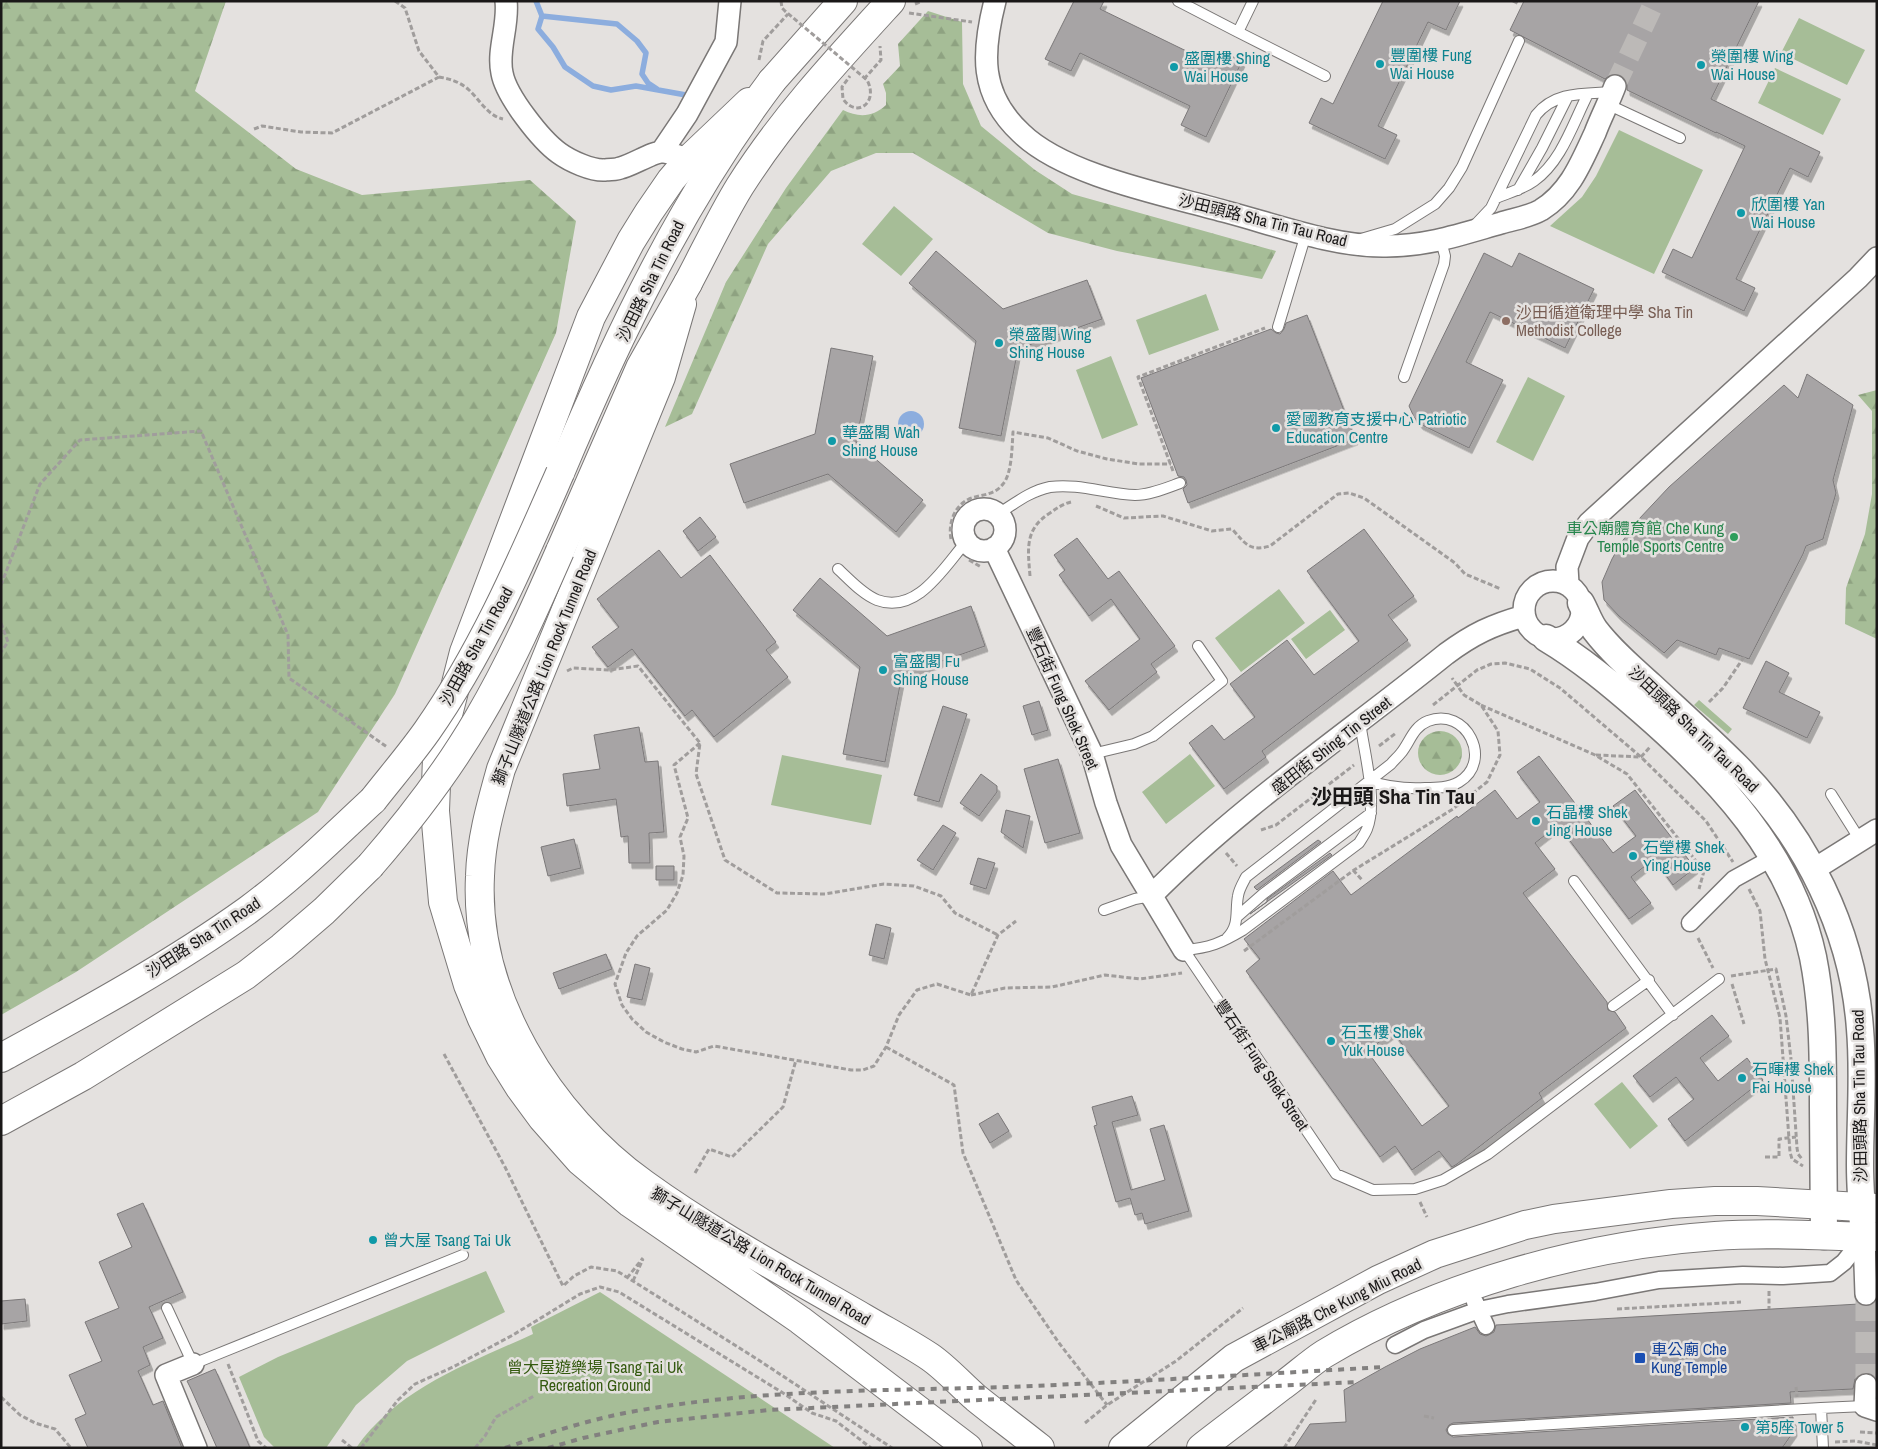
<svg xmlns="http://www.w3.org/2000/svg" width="1878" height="1449" font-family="'Archivo Narrow','Noto Sans TC',sans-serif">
<defs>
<pattern id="forest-firs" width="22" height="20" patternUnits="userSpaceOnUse" patternTransform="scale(1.25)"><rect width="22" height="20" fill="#a6bd97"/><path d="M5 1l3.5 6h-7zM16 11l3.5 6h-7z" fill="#8ea281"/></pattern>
<filter id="shadow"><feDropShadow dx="3" dy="5.5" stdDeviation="0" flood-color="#0004"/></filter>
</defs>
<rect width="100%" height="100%" fill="#e4e1df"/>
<path fill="#a6bd97" d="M1799,18L1865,50L1847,85L1781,53Z
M1775,68L1841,99L1823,135L1758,103Z
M1619,130L1703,170L1654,274L1550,226L1582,197L1596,176Z
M894,206L933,239L901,276L862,244Z
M1206,294L1219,330L1149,355L1136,320Z
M1111,356L1138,425L1102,439L1076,370Z
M1528,377L1565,396L1533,461L1496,442Z
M1279,589L1305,623L1241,672L1215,638Z
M1330,610L1345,630L1306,659L1291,639Z
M1699,700L1732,729L1728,734L1694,705Z
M1190,754L1215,786L1166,824L1142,792Z
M782,755L882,775L871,825L771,805Z
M1622,1082L1658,1126L1630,1149L1594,1104Z
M486,1271L505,1312L407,1361L356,1405L326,1448H275L264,1437L239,1377L278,1357Z
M600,1292L835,1448H356C398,1388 470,1363 533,1334L531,1327Z"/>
<path fill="url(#forest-firs)" d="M1,1H226L195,91L296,169L362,195L530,180L576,221L556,333L395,694L318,812L76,972L1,1015Z
M928,11L962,22L963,84L981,126L1035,170L1072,194L1276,251L1262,279L1117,251L1048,233L913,153H876L831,171L768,244L692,414L665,427L726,282L786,188L843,110C859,118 873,117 886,105V93L883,84L900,66L898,44Z
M1877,390V639L1845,624L1846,588L1865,534L1872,494V411L1858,395Z
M1418 753a22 22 0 1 1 44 0a22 22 0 1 1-44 0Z"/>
<path fill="#8cadde" d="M898 424a13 13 0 1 1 26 0a13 13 0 1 1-26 0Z"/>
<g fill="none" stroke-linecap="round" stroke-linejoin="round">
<path stroke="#8cadde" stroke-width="5.5" d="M536,1L542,16L538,29L553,47L565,67L593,86L611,90L636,86L686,95
M542,16L617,24L637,41L646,53L642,74L648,83L657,89"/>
</g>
<path fill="#a7a4a5" stroke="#7b7879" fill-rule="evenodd" filter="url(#shadow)" d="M1074,1H1104L1100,9L1211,63L1218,50L1242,61L1206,137L1181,125L1190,106L1080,53L1071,71L1045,59Z
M1383,1H1460L1446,30L1428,22L1378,126L1397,135L1385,159L1309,123L1321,98L1333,104Z
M1524,1H1759L1711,99L1820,152L1808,177L1790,168L1736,279L1755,288L1744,311L1662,272L1673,249L1692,258L1745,146L1716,132V133L1627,90V84L1625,79L1620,75L1613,74L1605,79L1510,30Z
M936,251L1003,309L1087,280L1102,319L1018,349L1001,436L959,428L976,341L909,283Z
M1484,253L1512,267L1519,253L1594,289L1565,348L1490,312L1466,362L1503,380L1469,448L1420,424L1414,417L1409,406Z
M1307,315L1355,439L1188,503L1183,489L1187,485L1186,480L1184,477L1178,476L1141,378L1271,329L1276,333L1280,334L1284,329L1286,323Z
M831,348L873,356L856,442L923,500L896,532L828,474L744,503L730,464L815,434Z
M1807,374L1853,405L1833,480L1836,493L1823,539L1806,546L1803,554L1749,659L1719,648L1716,655L1677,640L1664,653L1619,616L1604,600L1602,582L1612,559L1621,543L1639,519L1669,487L1784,385L1798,398Z
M700,517L716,537L698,551L683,531Z
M1364,529L1414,596L1388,615L1408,640L1262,751L1266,757L1224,789L1189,743L1212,725L1224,740L1255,717L1230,684L1287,640L1314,675L1359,641L1307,571Z
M1077,538L1108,579L1119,571L1175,646L1151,664L1157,672L1109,710L1085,681L1140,639L1111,599L1089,616L1059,575L1065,570L1054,555Z
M659,550L681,578L710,555L776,642L766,650L788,677L714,737L692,710L685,716L632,649L608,667L592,647L619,627L597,599Z
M820,578L887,636L971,606L985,646L902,675L885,762L843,754L860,667L793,610Z
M1766,661L1789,673L1779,692L1820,712L1807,738L1743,708Z
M1039,701L1048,730L1032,735L1023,706Z
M943,706L967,714L939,802L914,795Z
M639,727L645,762L658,761L664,832L649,833L650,863H629L628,836L621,837L616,799L567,806L563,774L600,769L594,735Z
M1539,756L1613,853L1636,836L1613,806L1635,790L1695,868L1673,885L1654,859L1631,877L1651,903L1629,919L1558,825L1535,843L1555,869L1523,893L1607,1002L1608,1010L1615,1012L1626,1028L1539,1093L1542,1098L1457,1164L1452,1167L1439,1151L1412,1170L1395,1146L1380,1157L1246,971L1260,959L1244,939L1333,871L1351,895L1457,816L1458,818L1495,790L1517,819L1540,802L1517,772ZM1393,1032L1449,1106L1422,1126L1367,1051Z
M1058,759L1080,833L1045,843L1024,769Z
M981,774L997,786V792L979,816L960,803Z
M1006,810L1030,816L1023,848L1001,832Z
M943,825L956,833L933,870L917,860Z
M574,839L581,868L548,876L541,847Z
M1318,840L1321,842L1257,890L1254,887Z
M1330,853L1332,855L1250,914L1267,902V899Z
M978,858L995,863L986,889L970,884Z
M656,866H674V880H656Z
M876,924L891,928L884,959L869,955Z
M606,954L612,969L559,989L553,973Z
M635,964L650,968L642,1000L627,997Z
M1712,1015L1729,1036L1700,1058L1718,1081L1747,1058L1763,1080L1685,1141L1668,1119L1694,1099L1676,1077L1650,1097L1633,1076Z
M1132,1096L1138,1115L1112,1122L1131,1190L1165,1180L1150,1129L1164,1125L1189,1211L1145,1224L1142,1213L1135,1215L1130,1198L1116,1202L1094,1126L1097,1125L1092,1107Z
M998,1113L1009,1131L990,1143L979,1124Z
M143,1203L183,1292L149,1307L163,1338L143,1347L150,1365L138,1371L153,1405L163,1401L182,1448H88L75,1419L86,1414L69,1375L102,1361L85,1322L119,1308L99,1262L132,1247L117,1214Z
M25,1299L27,1321L1,1324V1301Z
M1874,1303H1877V1379L1873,1375L1867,1373L1861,1374L1855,1379L1853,1389L1790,1392L1791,1403L1453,1423L1449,1425L1446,1430L1448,1434L1453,1437L1793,1417L1794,1431L1782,1448H1294L1310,1424L1346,1422L1344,1390L1385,1367L1420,1349L1475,1327L1480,1334L1486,1336L1494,1332L1496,1325L1859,1304L1867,1306Z
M215,1369L245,1436L250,1448H217L191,1389L187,1381Z"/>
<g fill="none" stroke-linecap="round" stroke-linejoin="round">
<path stroke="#bcb9b7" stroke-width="21" stroke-dasharray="21 11" stroke-linecap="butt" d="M1615,86L1655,1
M1866,1385V1294"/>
<defs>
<path id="service" d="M1178,1L1238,32L1253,1
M1238,32L1325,76
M1607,104L1680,138
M1518,190L1542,148L1568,96
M1496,198C1508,193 1523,189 1534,181C1562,161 1573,123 1588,94
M1474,226L1491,208L1536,115C1555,91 1584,94 1613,92
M1361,239L1395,229L1435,204L1449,188L1462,167L1519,41
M1278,327L1306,234
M1404,377L1444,264L1445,256L1441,241
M998,514C1014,504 1030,491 1050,487C1078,483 1107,494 1135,495C1150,495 1166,488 1180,483
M838,569C849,579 862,594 877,600C917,615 944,567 966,542
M1360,722C1364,752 1378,802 1367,829C1365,834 1362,838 1359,843L1243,930C1221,943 1210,948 1184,950L1336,1174L1373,1190L1415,1189L1443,1180L1488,1154L1719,979
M1092,754L1134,744L1153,736L1222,681L1198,646
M1831,794L1860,840
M1574,881L1673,1015
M1104,910L1135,899L1151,896
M1238,916L1263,894L1371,813
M1227,938C1240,925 1235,912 1238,896C1239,889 1243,883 1246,877L1391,764C1394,760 1398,757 1401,753C1410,742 1413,727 1428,721C1466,706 1494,761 1459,782C1449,788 1436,788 1425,788C1406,789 1387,787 1369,781
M1613,1006L1649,980
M167,1308L193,1364L463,1255
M1453,1430L1821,1408
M1823,1448L1821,1408L1865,1406"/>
<path id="pedestrian" d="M1690,923L1734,879L1772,858
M1475,1302L1486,1326
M1395,1345L1424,1330L1479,1310L1508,1304L1595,1292L1659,1280L1743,1275L1783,1276L1830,1273L1844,1262L1864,1237"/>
<path id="minor" d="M506,1C509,25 497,50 502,73C506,96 541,140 559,153C570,161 592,171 605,170C610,169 616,170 620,168C631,166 654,151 663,152C670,152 681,157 688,160
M995,1C982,52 979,94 1021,133C1065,176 1167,195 1227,212C1276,225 1335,247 1386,246C1428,246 1462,234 1501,223C1514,219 1529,217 1541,210C1570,192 1581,163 1595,133C1601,117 1609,102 1615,86
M662,151L687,114L726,42L730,1
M963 530a21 21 0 1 1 42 0a21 21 0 1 1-42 0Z
M994,548L1092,754L1106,803L1121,845L1184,950
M1524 610a29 29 0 1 1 58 0a29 29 0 1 1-58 0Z
M1568,584L1567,567L1578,538L1589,523L1858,278L1877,258
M1813,870L1877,830
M1151,896C1240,806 1347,734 1446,654C1473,634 1492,625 1524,616
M1864,1237L1866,1294
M193,1364L166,1375L196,1448
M1866,1385L1865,1406L1877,1410"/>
<path id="tertiary" d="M1581,603C1586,612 1589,622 1595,630C1611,651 1632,669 1651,686C1680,713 1709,739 1737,767C1806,837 1853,930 1860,1029C1864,1074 1860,1119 1860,1165C1860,1189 1862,1213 1864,1237
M1546,638C1581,659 1611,684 1642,711C1719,778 1791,854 1813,957C1823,1007 1823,1057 1823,1107C1823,1150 1824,1193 1824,1236"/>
<path id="primary" d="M749,102L688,160L671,180L649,212L631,241L591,317L464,652L437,758L435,811L443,902L468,985L482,1019L500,1056L520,1088L542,1118L580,1161L630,1203L800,1320L968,1448
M682,304L661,377L501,769C491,805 481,839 480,876C474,996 549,1116 644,1184C713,1234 790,1275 864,1318C886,1331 909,1343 930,1357C946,1368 961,1385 976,1398C997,1415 1019,1431 1040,1448
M1123,1448L1234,1358L1378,1280L1435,1254L1491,1236L1525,1225L1554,1219L1671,1204L1715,1201H1757L1877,1208
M1201,1448C1228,1427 1255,1407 1282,1386C1296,1376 1310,1363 1324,1354C1437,1286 1583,1245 1715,1236C1768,1232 1823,1236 1877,1237"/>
<path id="trunk" d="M772,81L843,1
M688,283C705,251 721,217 740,186C783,118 837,60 891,1"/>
<path id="motorway" d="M560,473C618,335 682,201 772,81
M560,551L640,368L688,283
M1,1058C85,1012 170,966 248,910C293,877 332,838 373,800
M1,1121L83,1076L246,975L282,947L324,911L370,866"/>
</defs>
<use href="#service" stroke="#7a7776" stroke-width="12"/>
<use href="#pedestrian" stroke="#7a7776" stroke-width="19"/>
<use href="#minor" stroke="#7a7776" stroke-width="24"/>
<use href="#tertiary" stroke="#7a7776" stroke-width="29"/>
<use href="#primary" stroke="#7a7776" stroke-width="30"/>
<use href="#trunk" stroke="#7a7776" stroke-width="30"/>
<use href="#motorway" stroke="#7a7776" stroke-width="30"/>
<path stroke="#a09d9c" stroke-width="3" stroke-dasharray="5 2.5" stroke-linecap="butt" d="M395,1L405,8L419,51L439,77C451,79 460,82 469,90C479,99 488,116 503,119
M1513,1L1519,4
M915,4L922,1
M909,13L972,22
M759,60L763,41L788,14
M864,79L881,60L880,46
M254,129L262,126L301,132L332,133L439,77
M1173,471L1138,377L1265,328
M1096,506L1124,518L1163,516L1212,531L1232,529C1245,543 1249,552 1270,546L1338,494L1349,493L1364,498L1455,563L1465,574L1501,589
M951,539C948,524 954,506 969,499C981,494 994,496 1003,484C1012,474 1012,446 1013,432L1048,438L1077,451L1107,459L1139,464H1171
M969,560L981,567
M1030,576C1028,550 1024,529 1050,513C1057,508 1063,504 1071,502
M1,585L40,484L80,440L201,431L288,635L289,678L387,747
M1,623L8,642L1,652
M567,671L573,668L609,670L638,666L700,743L696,774L725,860L777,893L825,894L884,884L914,886L941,896L955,913L998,935
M1709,702L1723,688L1744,657
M1433,705L1477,670L1491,664L1505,663L1530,669L1560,688L1641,757L1706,821L1733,862
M1481,705L1595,755L1627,774L1704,871L1699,889
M700,743L674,765L688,818L680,837L684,856L683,875L677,893L667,910L637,936L626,953L615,984L622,1005L632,1019L646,1032L664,1042L682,1049L696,1052L714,1046L851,1070H863L874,1066L886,1047L899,1015L917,990L937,984L971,995L998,935L1016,921
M1379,746L1396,733
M1596,755L1641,757L1650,747
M1261,830L1276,825L1354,765
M1226,853L1237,866
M1353,870L1363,881
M1749,889L1760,911L1765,959L1780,1018L1790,1152L1792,1159L1803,1166
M1698,938L1713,968
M1244,951L1354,870L1453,809L1487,782L1500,755L1498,731L1481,705L1464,695L1452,678
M1731,976L1776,969L1786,1016L1791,1059L1797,1148L1798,1154L1802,1159
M1732,984L1744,1024
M971,995L1005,988L1052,987L1105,975L1140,979L1182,973
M886,1047L954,1085L963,1153L1016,1280L1059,1343L1107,1405
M444,1054L505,1167L563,1286L574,1276L591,1267L617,1271L757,1359L892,1448
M1765,1157H1779V1139L1796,1137
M695,1173L709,1149L732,1157L783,1107L796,1060
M1420,1202L1427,1217
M627,1278L643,1258
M633,1281L643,1259
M1769,1291V1309
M1617,1309L1741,1302
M228,1364L258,1441L266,1448
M1796,1387L1797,1397
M1,1397L20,1415L35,1423L55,1429L71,1448
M1424,1416L1434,1418
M1085,1423L1107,1405L1176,1361L1243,1308
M1860,1432L1877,1433
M342,1440L352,1448
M1835,1442L1855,1441L1877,1445
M361,1448L398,1400L415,1384L453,1367L513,1335L580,1294L600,1287L619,1292L783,1393L812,1413L836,1421L871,1448
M475,1448L485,1436L496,1417L534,1396
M1284,1448L1317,1398"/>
<use href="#service" stroke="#fff" stroke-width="10"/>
<use href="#pedestrian" stroke="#fff" stroke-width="16"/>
<use href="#minor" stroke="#fff" stroke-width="21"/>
<use href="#tertiary" stroke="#fff" stroke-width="26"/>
<use href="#primary" stroke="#fff" stroke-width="28"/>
<use href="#trunk" stroke="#fff" stroke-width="28"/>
<use href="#motorway" stroke="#fff" stroke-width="28"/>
<path stroke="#82807f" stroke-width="4" stroke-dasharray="6 6" stroke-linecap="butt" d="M505,1448C545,1434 585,1421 625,1413C750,1389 880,1391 1007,1387C1133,1382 1259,1374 1385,1367
M548,1448L583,1438L658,1422L769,1410L1358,1382"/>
<defs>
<path id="motorway-bridge" d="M373,800C391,777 410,755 427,731C483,651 521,562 560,473
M370,866C410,820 447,772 478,719C510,665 535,608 560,551"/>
</defs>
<use href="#motorway-bridge" stroke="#7a7776" stroke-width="30" stroke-linecap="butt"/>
<path stroke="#a09d9c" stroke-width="3" stroke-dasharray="5 2.5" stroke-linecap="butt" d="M781,1L782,8L785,11L867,80C879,102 857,119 843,99L842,87L850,76"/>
<use href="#motorway-bridge" stroke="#fff" stroke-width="28"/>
</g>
<g fill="#0f9aa8" stroke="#e4e1df" stroke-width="2">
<circle cx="1380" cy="64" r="5"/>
<circle cx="1701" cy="65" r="5"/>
<circle cx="1174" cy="67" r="5"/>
<circle cx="1741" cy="213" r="5"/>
<circle cx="999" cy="343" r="5"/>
<circle cx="1276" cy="428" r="5"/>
<circle cx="832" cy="441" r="5"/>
<circle cx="883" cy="670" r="5"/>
<circle cx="1536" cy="821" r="5"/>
<circle cx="1633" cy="856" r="5"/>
<circle cx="1331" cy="1041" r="5"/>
<circle cx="1742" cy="1078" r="5"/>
<circle cx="373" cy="1240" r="5"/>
<circle cx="1745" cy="1427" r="5"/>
</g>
<circle fill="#8d6e63" stroke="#e4e1df" stroke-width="2" cx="1506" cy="321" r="5"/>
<circle fill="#2e9e5b" stroke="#e4e1df" stroke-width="2" cx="1734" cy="537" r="5"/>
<rect fill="#1a4fb4" stroke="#e4e1df" stroke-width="2" x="1634" y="1352" width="12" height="12" rx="2.5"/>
<g text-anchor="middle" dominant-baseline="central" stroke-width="5" stroke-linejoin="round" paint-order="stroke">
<g font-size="16" fill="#0d838f" stroke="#e4e1df" text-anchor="start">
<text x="1390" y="55">豐圍樓 Fung<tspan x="1390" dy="18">Wai House</tspan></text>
<text x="1711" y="56">榮圍樓 Wing<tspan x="1711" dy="18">Wai House</tspan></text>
<text x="1184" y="58">盛圍樓 Shing<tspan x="1184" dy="18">Wai House</tspan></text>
<text x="1751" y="204">欣圍樓 Yan<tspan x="1751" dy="18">Wai House</tspan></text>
<text x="1009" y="334">榮盛閣 Wing<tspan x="1009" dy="18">Shing House</tspan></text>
<text x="1286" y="419">愛國教育支援中心 Patriotic<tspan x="1286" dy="18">Education Centre</tspan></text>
<text x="842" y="432">華盛閣 Wah<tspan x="842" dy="18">Shing House</tspan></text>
<text x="893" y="661">富盛閣 Fu<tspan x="893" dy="18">Shing House</tspan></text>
<text x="1546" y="812">石晶樓 Shek<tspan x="1546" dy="18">Jing House</tspan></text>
<text x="1643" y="847">石瑩樓 Shek<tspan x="1643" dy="18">Ying House</tspan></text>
<text x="1341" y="1032">石玉樓 Shek<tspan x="1341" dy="18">Yuk House</tspan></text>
<text x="1752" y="1069">石暉樓 Shek<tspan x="1752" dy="18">Fai House</tspan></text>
<text x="383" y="1240">曾大屋 Tsang Tai Uk</text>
<text x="1755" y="1427">第5座 Tower 5</text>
</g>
<g font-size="16" fill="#1a1818" stroke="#e4e1df">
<text transform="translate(1263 220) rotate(14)">沙田頭路 Sha Tin Tau Road</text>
<text transform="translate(650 281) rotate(-64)">沙田路 Sha Tin Road</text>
<text transform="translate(476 646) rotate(-61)">沙田路 Sha Tin Road</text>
<text transform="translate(544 667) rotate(-68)">獅子山隧道公路 Lion Rock Tunnel Road</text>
<text transform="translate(1063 698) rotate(66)">豐石街 Fung Shek Street</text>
<text transform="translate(1694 729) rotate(44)">沙田頭路 Sha Tin Tau Road</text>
<text transform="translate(1331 745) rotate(-38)">盛田街 Shing Tin Street</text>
<text transform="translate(203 937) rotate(-33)">沙田路 Sha Tin Road</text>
<text transform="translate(1262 1065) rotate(56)">豐石街 Fung Shek Street</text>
<text transform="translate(1859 1096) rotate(-91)">沙田頭路 Sha Tin Tau Road</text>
<text transform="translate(761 1256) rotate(31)">獅子山隧道公路 Lion Rock Tunnel Road</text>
<text transform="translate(1337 1305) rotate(-27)">車公廟路 Che Kung Miu Road</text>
</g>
<g font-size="16" fill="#785e54" stroke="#e4e1df" text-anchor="start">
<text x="1516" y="312">沙田循道衛理中學 Sha Tin<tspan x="1516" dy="18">Methodist College</tspan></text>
</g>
<g font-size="16" fill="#27864d" stroke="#e4e1df" text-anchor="end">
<text x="1724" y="528">車公廟體育館 Che Kung<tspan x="1724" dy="18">Temple Sports Centre</tspan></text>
</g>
<g font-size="16" fill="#164399" stroke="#e4e1df" text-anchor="start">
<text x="1651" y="1349">車公廟 Che<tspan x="1651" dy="18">Kung Temple</tspan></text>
</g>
<g font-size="16" fill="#345a0f" stroke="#e4e1df">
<text x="595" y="1367">曾大屋遊樂場 Tsang Tai Uk<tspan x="595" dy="18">Recreation Ground</tspan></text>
</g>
<g font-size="21" font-weight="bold" fill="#1a1818" stroke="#e4e1df">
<text x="1393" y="796">沙田頭 Sha Tin Tau</text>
</g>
</g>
<rect width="1878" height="1449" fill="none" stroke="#1a1818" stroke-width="5"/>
</svg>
